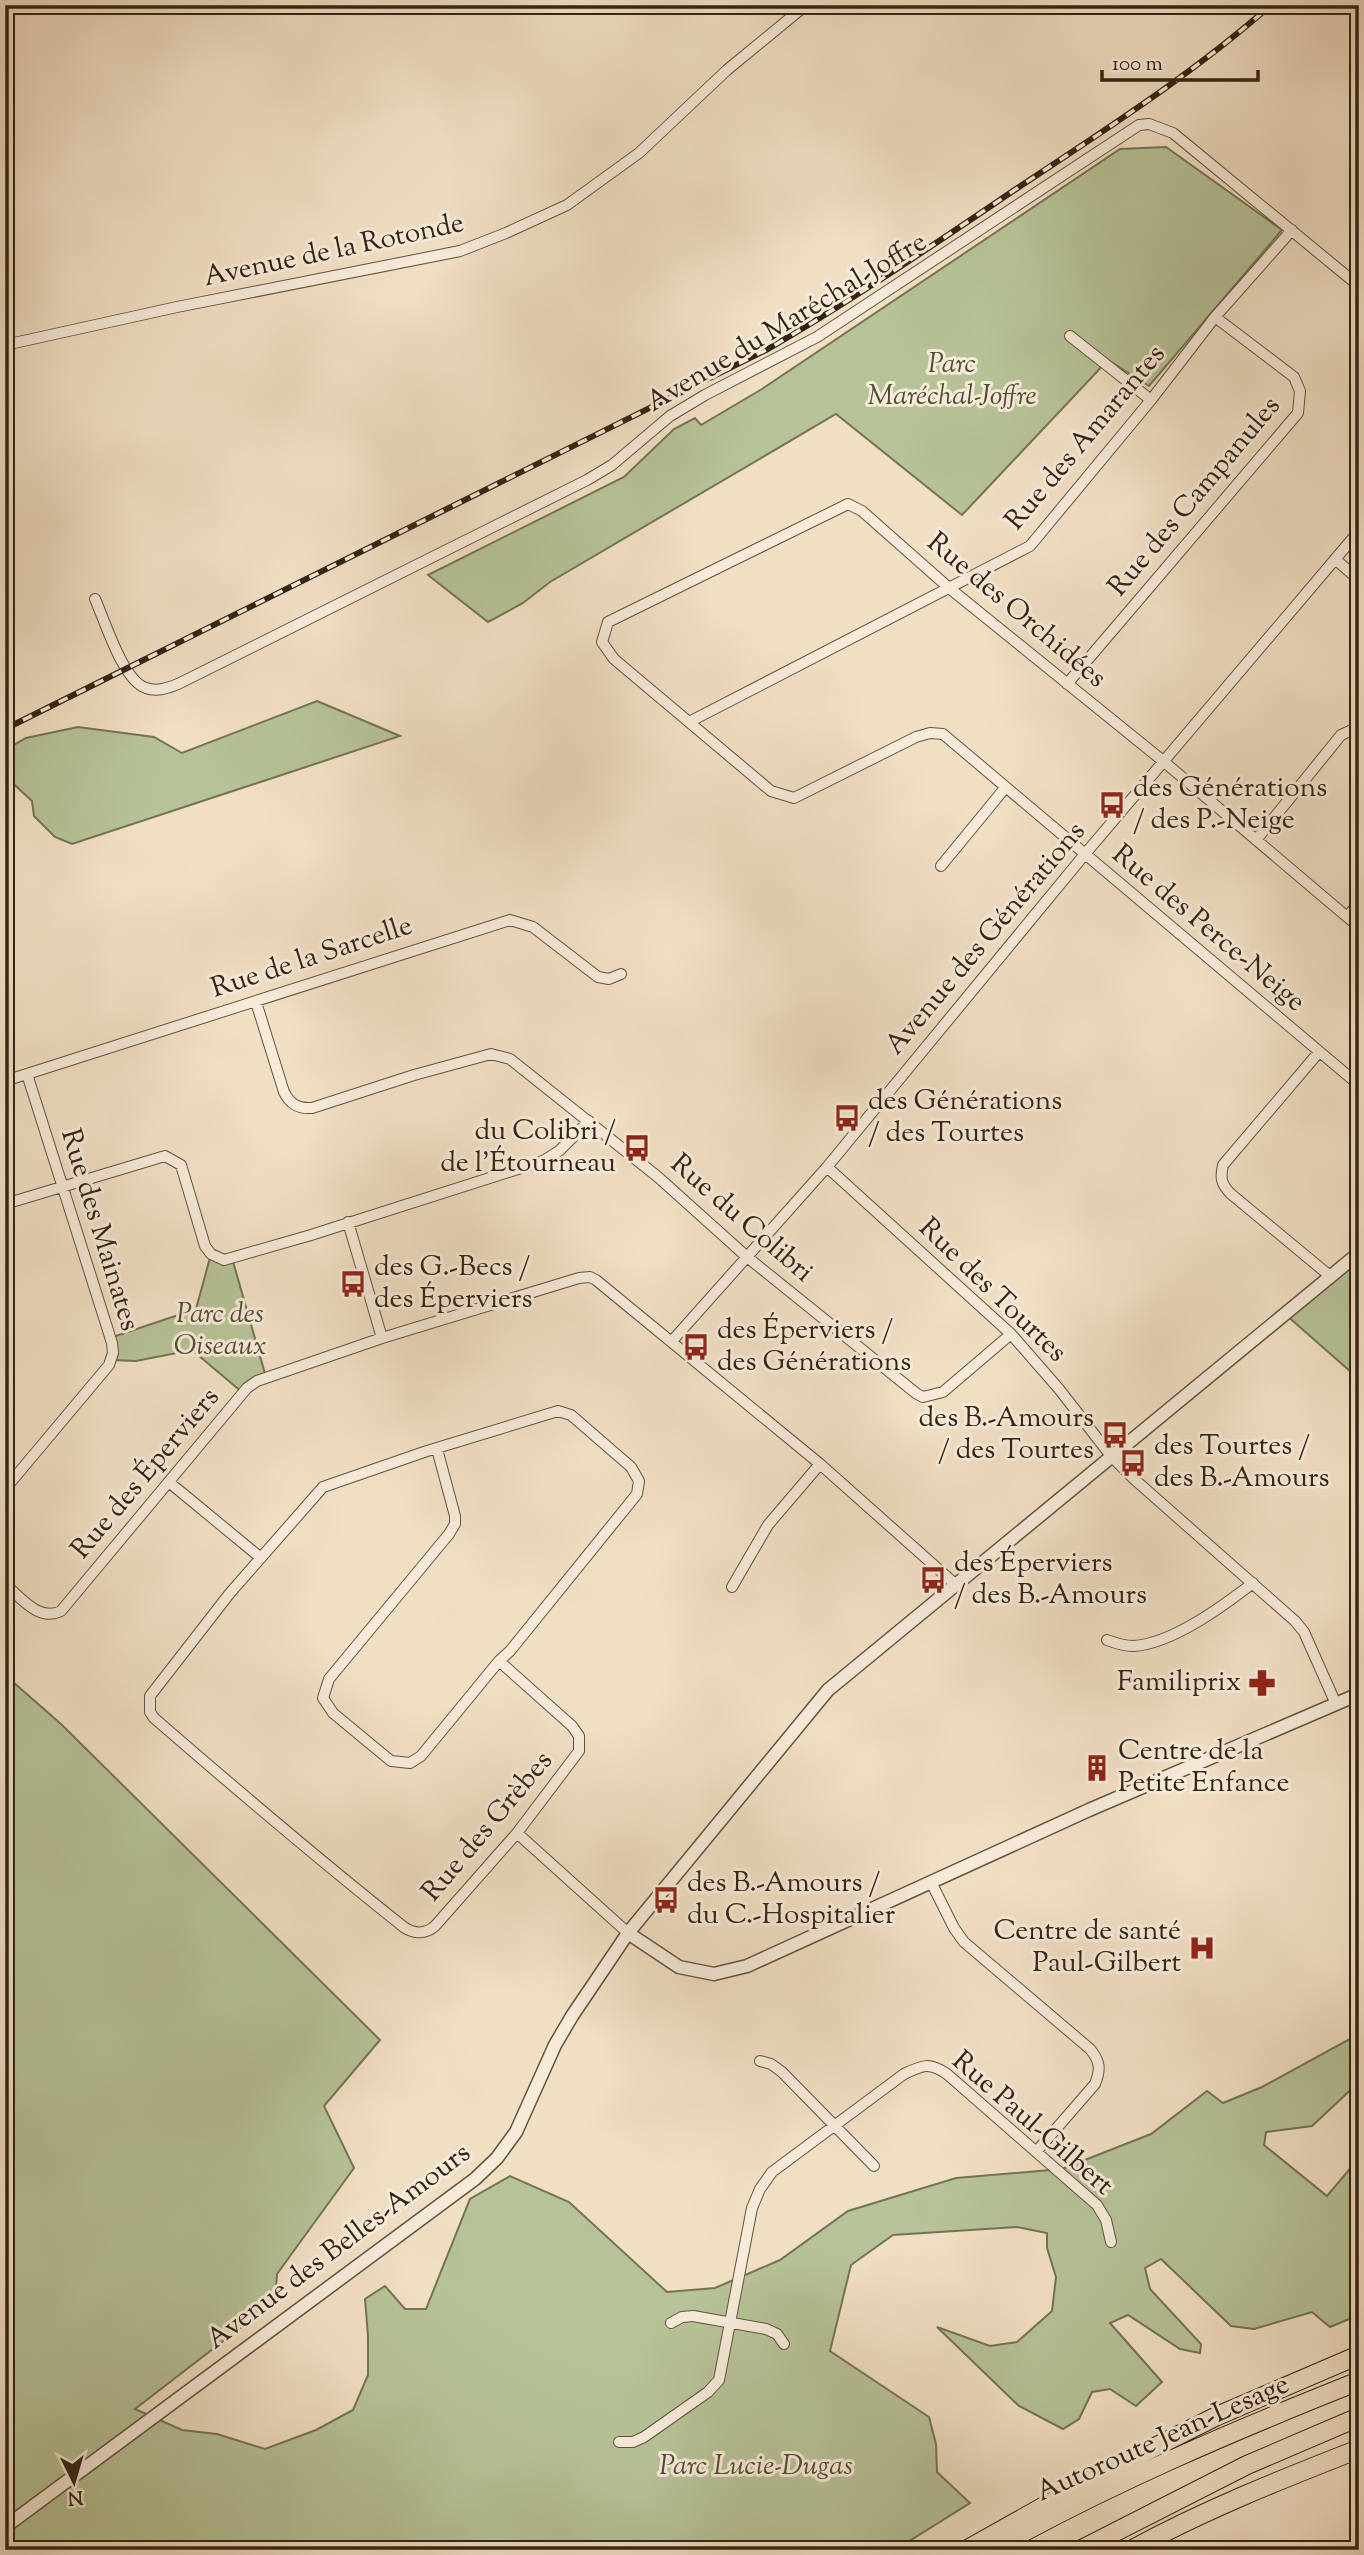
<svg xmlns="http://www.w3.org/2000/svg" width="1364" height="2555" font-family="'Sorts Mill Goudy',serif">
<rect width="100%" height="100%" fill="#f1dfc4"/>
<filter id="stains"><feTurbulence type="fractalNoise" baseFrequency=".00286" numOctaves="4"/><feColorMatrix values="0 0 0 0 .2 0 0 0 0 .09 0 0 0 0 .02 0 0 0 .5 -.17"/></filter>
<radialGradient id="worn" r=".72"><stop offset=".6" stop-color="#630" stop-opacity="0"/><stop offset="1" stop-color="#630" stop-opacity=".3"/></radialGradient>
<path fill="#b6c297" stroke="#747356" stroke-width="2" d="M1166,147L1282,230L1149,386L1108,360L962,515L836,414L550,582L523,603L488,622L428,575L624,477L674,429L695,418L701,425L762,389L1120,149Z
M317,701L400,736L72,844L55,837L34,816L32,801L5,776V750L26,738L78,727L154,737L182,753Z
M211,1254L232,1258L266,1377L243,1393L192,1350L136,1361L112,1360L110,1338L196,1309Z
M1359,1255V1379L1285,1314Z
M5,1675L61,1724L380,2040L324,2106L354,2168L277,2274L275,2301L135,2409L182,2430L217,2434L265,2449L316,2430L353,2410L368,2375V2336L365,2299L385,2286L405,2309H426L470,2199L510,2176L569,2202L667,2292L715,2288L780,2260L848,2211L956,2178L1062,2169L1151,2134L1207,2091L1223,2103L1262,2087L1359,2034V2082L1312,2126L1266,2132L1264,2145L1327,2196L1359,2158V2315L1330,2327L1312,2312L1254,2329L1231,2326L1161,2259L1145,2268L1150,2289L1201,2344L1200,2353L1180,2349L1128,2315L1110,2323L1162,2382L1136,2406L1110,2389L1092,2392L1079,2419L1063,2429L1019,2406L937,2327L990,2346L1017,2342L1052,2311L1056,2277L1047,2248V2233L1017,2227L893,2235L851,2265L830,2351L929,2417L936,2444L937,2472L970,2503L895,2550H5Z"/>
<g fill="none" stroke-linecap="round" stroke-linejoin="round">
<defs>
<path id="minor" d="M1070,336L1151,400
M5,345L177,307L460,251L506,233L567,205L639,153L727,70L806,5
M1335,559L1359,580
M95,599C105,621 123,681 146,688C157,692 168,688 178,684L587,480L612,465L670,416L705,395L817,337L1139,125L1149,124L1173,133L1359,286
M1067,684L1298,413L1300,391L1294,377L1215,317
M689,722L1030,546L1151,400L1215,317L1292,230
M1256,840L1341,735L1354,729L1359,730
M941,866L1005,788
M1347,917L1359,903
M1359,927L1163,761L948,587L862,511L848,504L608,622L602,642L614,659L771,791L794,798L916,737L930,733L943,734L1359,1085
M256,1002L284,1092C290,1104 298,1109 312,1108L414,1075L491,1054L510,1059L658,1177L747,1257L917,1394L923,1397L943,1392L1011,1334
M1319,1052L1223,1165C1220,1178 1221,1184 1231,1194L1330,1276
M5,1081L510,920L533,927L598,977L609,979L621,974
M827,1167L1011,1334L1059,1389L1111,1456L1134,1479L1295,1621L1304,1632L1336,1704
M5,1204L165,1156L181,1165L205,1246L211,1254L224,1260L311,1235L543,1161L559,1151L589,1121
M348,1222L382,1338
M672,1341L827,1167L1085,854L1359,531
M437,1449L455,1516V1524L449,1534L329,1679L323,1698L333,1713L391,1761L410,1763L421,1756L499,1661L510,1651L637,1494L639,1481L631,1467L571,1415L558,1411L427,1451L323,1487L230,1593L150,1696V1712L154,1718C236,1789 319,1860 405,1928C415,1934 426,1934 435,1926L517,1833L579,1751V1736L572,1726L499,1661
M170,1483L261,1558
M5,1489L109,1365L113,1353L112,1343L27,1074
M5,1584C21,1598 39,1622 61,1611L247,1388L257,1381L382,1338L579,1278L590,1277L596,1280L820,1464L955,1584
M732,1587L768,1525L820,1464
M1107,1640C1115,1643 1124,1646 1133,1646C1172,1644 1223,1606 1253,1583
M517,1833L628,1933
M932,1884L954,1928L964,1942L1090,2049C1100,2061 1101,2069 1095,2084L1036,2152
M760,2061L771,2064L782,2072L874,2166
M671,2323L682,2317L693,2316L766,2329L777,2334L784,2344
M619,2442H633L644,2437L708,2392L719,2380L752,2208L760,2189L772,2172L904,2074C923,2065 929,2062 947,2074L1097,2205L1106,2220L1111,2242"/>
<path id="tertiary" d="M628,1933L679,1967L714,1974L747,1966L1089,1810L1359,1694
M5,2527L475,2179L497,2158L516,2132L555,2045L572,2016L628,1933L828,1690L1359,1253"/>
<path id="motorway" d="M966,2550L1105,2472L1217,2416L1359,2355
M991,2550C1109,2484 1233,2431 1359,2381
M1080,2550L1247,2465L1359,2417
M1131,2550C1204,2510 1282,2479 1359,2449"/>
</defs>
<use href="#minor" stroke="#615340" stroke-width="12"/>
<use href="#tertiary" stroke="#615340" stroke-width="15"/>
<use href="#motorway" stroke="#312414" stroke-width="20"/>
<use href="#minor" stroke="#f6ead9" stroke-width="10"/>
<use href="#tertiary" stroke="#f6ead9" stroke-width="12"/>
<use href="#motorway" stroke="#f1dfc4" stroke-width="18"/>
<defs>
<path id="rail" d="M5,729L768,349C856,298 939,241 1022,185C1108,128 1194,73 1271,5"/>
</defs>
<use href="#rail" stroke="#312414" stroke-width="6"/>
<use href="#rail" stroke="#f6ead9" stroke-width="3.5" stroke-dasharray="10" stroke-linecap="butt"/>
</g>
<defs>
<symbol id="bus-bare" viewBox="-9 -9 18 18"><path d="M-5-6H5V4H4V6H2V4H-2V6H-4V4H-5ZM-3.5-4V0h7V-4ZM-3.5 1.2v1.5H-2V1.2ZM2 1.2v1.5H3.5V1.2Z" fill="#8f2418" stroke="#f6ead9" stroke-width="2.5" paint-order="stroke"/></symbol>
<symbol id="pharmacy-bare" viewBox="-9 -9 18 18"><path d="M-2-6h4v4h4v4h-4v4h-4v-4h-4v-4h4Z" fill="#8f2418" stroke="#f6ead9" stroke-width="2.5" paint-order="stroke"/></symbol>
<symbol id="building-bare" viewBox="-9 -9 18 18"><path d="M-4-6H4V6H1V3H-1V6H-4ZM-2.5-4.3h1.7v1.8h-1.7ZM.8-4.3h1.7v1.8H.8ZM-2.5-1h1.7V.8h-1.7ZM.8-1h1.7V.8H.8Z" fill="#8f2418" stroke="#f6ead9" stroke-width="2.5" paint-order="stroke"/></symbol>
<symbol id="hospital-bare" viewBox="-9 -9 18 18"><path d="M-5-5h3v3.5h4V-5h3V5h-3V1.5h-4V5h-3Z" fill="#8f2418" stroke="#f6ead9" stroke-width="2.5" paint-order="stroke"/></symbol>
</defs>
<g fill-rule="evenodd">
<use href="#bus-bare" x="1093" y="786" width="38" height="38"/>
<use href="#bus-bare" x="828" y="1099" width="38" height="38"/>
<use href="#bus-bare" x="618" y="1129" width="38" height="38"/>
<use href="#bus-bare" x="334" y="1265" width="38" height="38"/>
<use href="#bus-bare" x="677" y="1328" width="38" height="38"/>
<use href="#bus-bare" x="1096" y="1416" width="38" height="38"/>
<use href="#bus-bare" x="1114" y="1444" width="38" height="38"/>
<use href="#bus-bare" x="914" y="1561" width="38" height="38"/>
<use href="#pharmacy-bare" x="1243" y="1664" width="38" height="38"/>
<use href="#building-bare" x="1078" y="1749" width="38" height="38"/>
<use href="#bus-bare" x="647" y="1881" width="38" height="38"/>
<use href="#hospital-bare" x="1183" y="1929" width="38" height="38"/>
</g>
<g text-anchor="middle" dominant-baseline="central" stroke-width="6" stroke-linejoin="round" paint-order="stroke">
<g font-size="28" fill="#312414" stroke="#f6ead9">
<text transform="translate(334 251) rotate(-12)">Avenue de la Rotonde</text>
<text transform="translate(787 323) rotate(-31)">Avenue du Maréchal-Joffre</text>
<text transform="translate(1086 438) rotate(-50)">Rue des Amarantes</text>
<text transform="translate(1195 497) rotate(-50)">Rue des Campanules</text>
<text transform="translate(1016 611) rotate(40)">Rue des Orchidées</text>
<text transform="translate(1208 929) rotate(40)">Rue des Perce-Neige</text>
<text transform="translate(986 939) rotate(-50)">Avenue des Générations</text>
<text transform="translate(312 958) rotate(-18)">Rue de la Sarcelle</text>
<text transform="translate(741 1219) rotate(41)">Rue du Colibri</text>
<text transform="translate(99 1230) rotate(73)">Rue des Mainates</text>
<text transform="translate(992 1291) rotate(44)">Rue des Tourtes</text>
<text transform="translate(146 1474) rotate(-50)">Rue des Éperviers</text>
<text transform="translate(488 1827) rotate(-50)">Rue des Grèbes</text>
<text transform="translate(1032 2124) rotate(41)">Rue Paul-Gilbert</text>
<text transform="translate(339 2247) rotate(-37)">Avenue des Belles-Amours</text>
<text transform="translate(1163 2439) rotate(-24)">Autoroute Jean-Lesage</text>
</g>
<g font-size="28" font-style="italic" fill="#524c35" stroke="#f6ead9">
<text x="952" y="365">Parc<tspan x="952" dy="32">Maréchal-Joffre</tspan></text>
<text x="220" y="1315">Parc des<tspan x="220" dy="32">Oiseaux</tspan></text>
<text x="756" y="2467">Parc Lucie-Dugas</text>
</g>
<g font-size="28" fill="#312414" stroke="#f6ead9" text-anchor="start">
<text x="1133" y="789">des Générations<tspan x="1133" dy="32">/ des P.-Neige</tspan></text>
<text x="868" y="1102">des Générations<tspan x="868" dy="32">/ des Tourtes</tspan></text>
<text x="616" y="1132" text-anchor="end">du Colibri /<tspan x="616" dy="32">de l'Étourneau</tspan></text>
<text x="374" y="1268">des G.-Becs /<tspan x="374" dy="32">des Éperviers</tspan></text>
<text x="717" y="1331">des Éperviers /<tspan x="717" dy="32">des Générations</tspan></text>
<text x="1094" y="1419" text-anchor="end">des B.-Amours<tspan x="1094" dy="32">/ des Tourtes</tspan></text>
<text x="1154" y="1447">des Tourtes /<tspan x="1154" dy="32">des B.-Amours</tspan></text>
<text x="954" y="1564">des Éperviers<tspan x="954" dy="32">/ des B.-Amours</tspan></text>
<text x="1241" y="1683" text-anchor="end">Familiprix</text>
<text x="1118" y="1752">Centre de la<tspan x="1118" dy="32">Petite Enfance</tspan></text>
<text x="687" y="1884">des B.-Amours /<tspan x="687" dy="32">du C.-Hospitalier</tspan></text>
<text x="1181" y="1932" text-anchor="end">Centre de santé<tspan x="1181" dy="32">Paul-Gilbert</tspan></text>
</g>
</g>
<rect width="1364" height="2555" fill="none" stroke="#f1dfc4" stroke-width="28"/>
<rect x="7" y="7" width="1350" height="2541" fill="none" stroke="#312414" stroke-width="3.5"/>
<rect x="14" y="14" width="1336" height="2527" fill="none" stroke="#312414" stroke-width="2"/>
<g transform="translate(74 2482) rotate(175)" stroke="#f6ead9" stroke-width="5" paint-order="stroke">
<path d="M0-5L12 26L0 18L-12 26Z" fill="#312414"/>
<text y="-10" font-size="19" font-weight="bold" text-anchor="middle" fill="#312414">N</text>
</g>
<path d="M1102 70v10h156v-10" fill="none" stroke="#312414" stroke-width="3.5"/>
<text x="1112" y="70" font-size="21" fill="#312414" stroke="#f6ead9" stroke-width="5" paint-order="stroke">100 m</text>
<rect width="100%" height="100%" filter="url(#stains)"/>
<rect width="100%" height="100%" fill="url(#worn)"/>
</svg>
